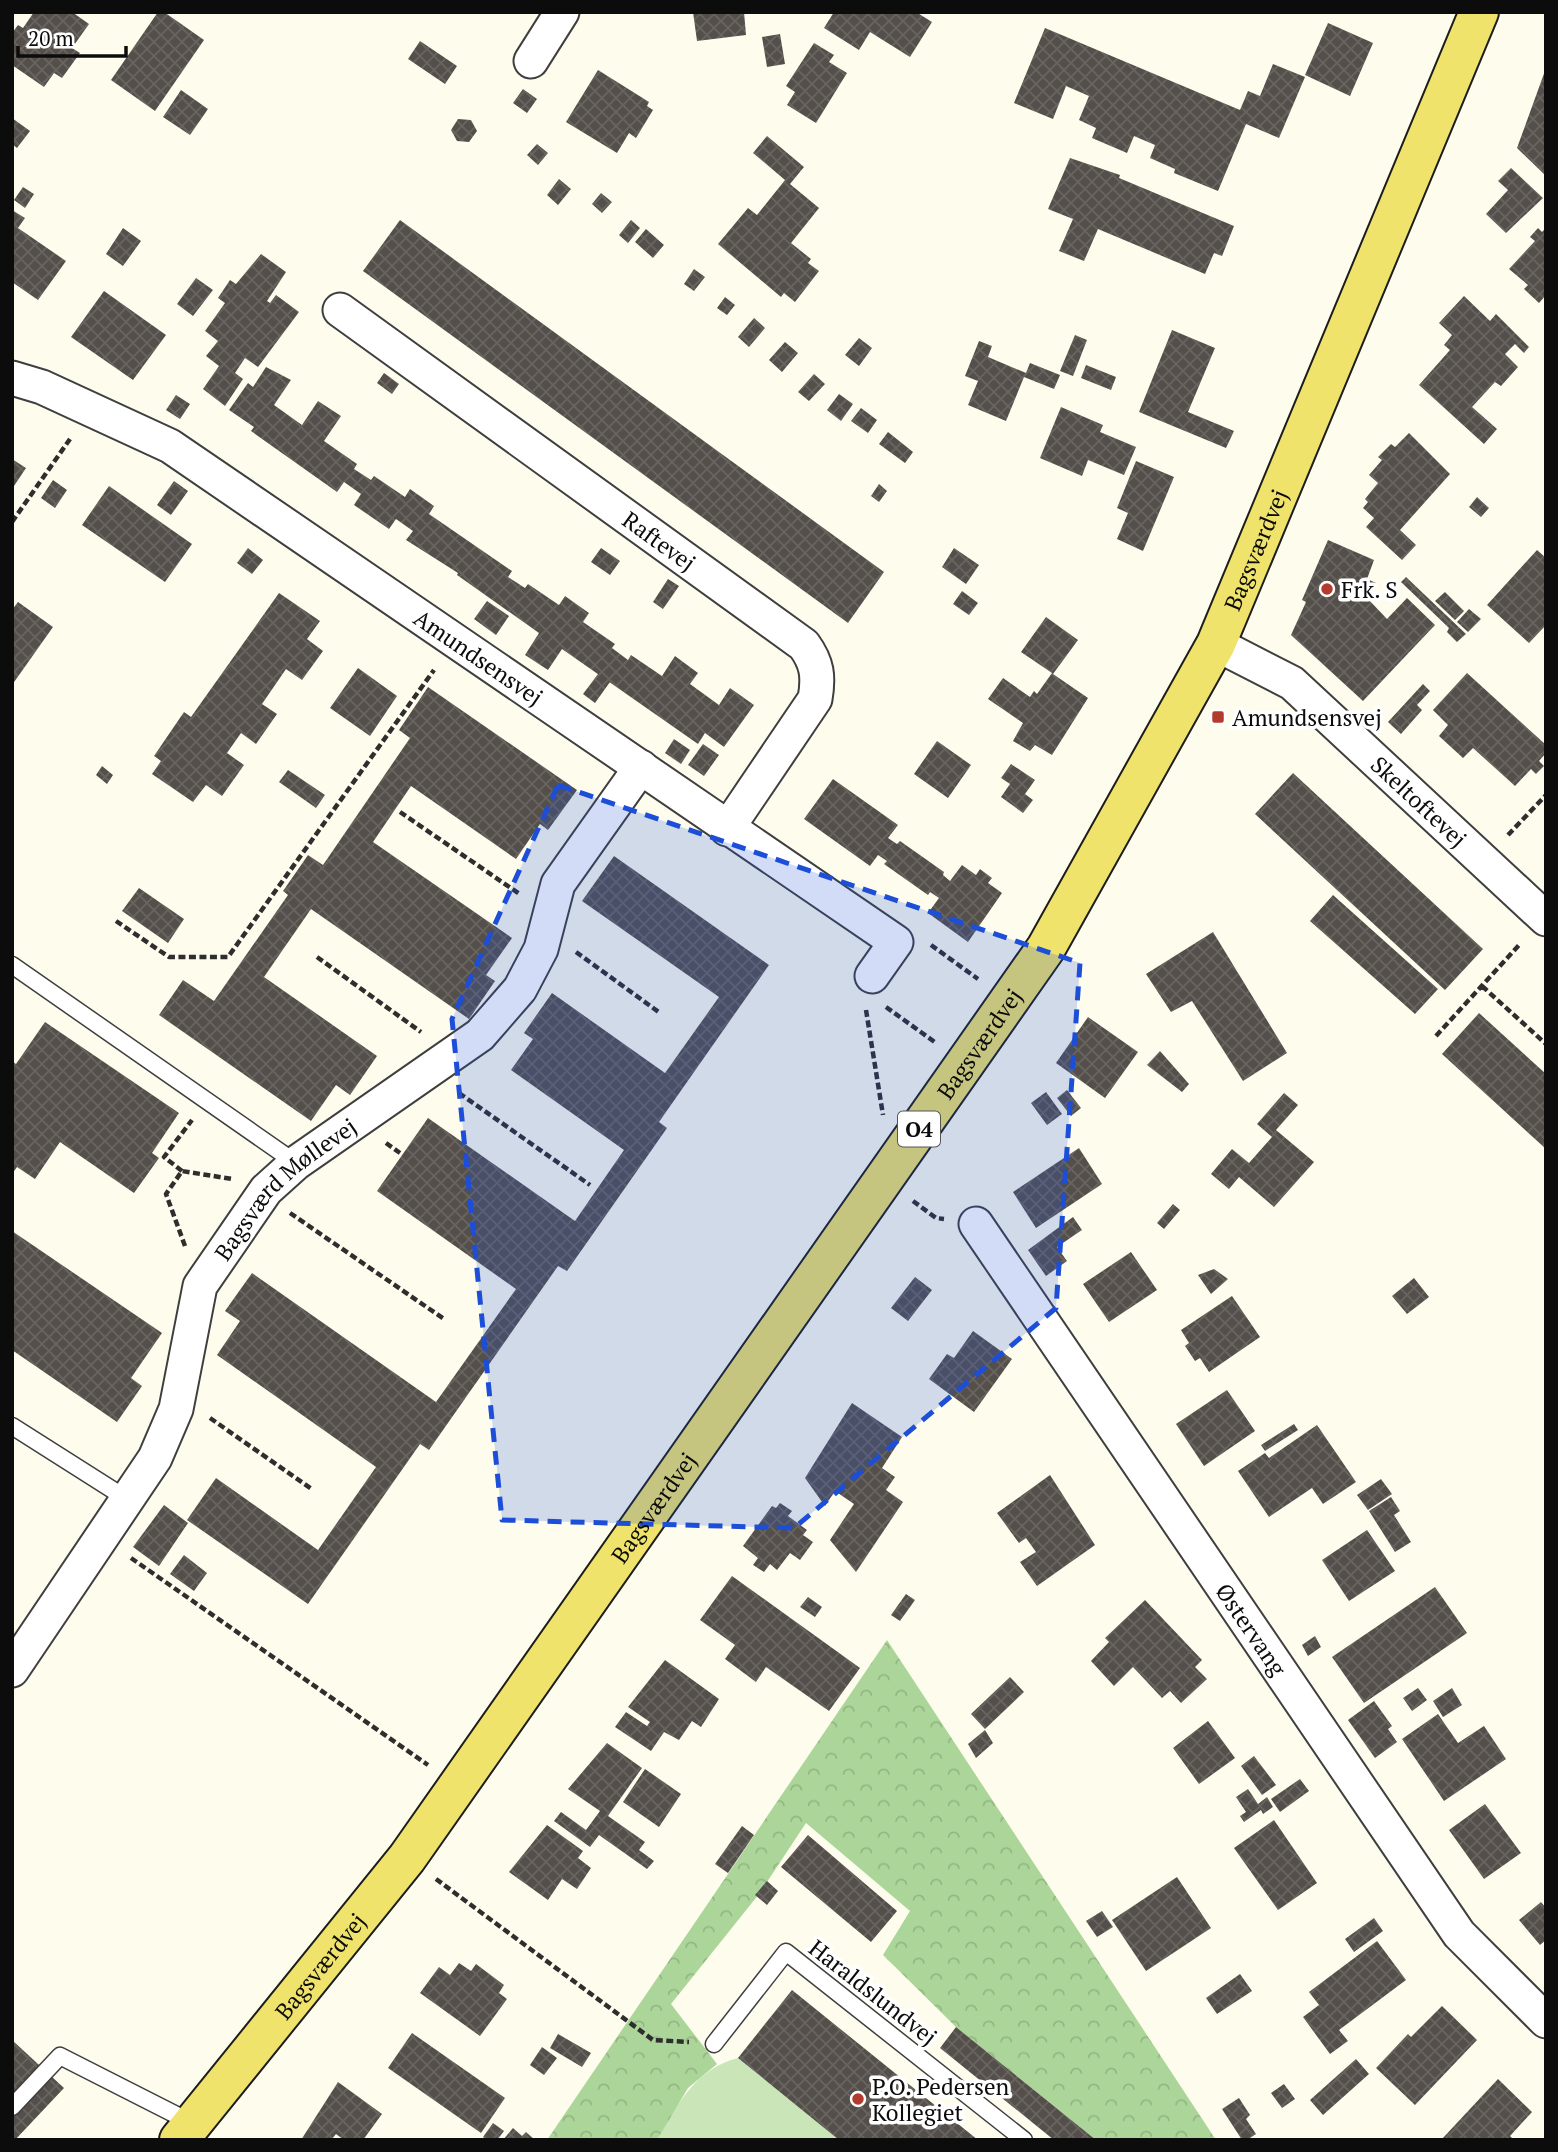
<svg xmlns="http://www.w3.org/2000/svg" width="1558" height="2152" font-family="'PT Serif',serif">
<defs>
<pattern id="forest-crowns" width="20" height="18" patternUnits="userSpaceOnUse" patternTransform="scale(1.75)"><rect width="20" height="18" fill="#acd699"/><path d="M2 6a3 3 0 1 1 6 0M12 15a3 3 0 1 1 6 0" fill="none" stroke="#93b683"/></pattern>
<pattern id="building-cross-hatch" width="8" height="8" patternUnits="userSpaceOnUse" patternTransform="scale(1.75)"><rect width="8" height="8" fill="#544f4a"/><path d="M0 0l8 8M0 8l8-8" fill="none" stroke="#686460"/></pattern>
</defs>
<rect width="100%" height="100%" fill="#fefded"/>
<path fill="#cae6b9" d="M738,2058L839,2140H657C678,2104 695,2069 738,2058Z"/>
<path fill="url(#forest-crowns)" d="M887,1640L1216,2140H1096L956,2027L883,1955L910,1911L806,1823L759,1894L671,2004L717,2064L688,2088L657,2140H547Z"/>
<path fill="url(#building-cross-hatch)" d="M34,12H72L89,24L72,48L80,53L62,78L54,73L44,87L12,65V33L18,25L23,28Z
M158,12H164L204,40L155,111L111,80Z
M693,12H744L746,35L697,41Z
M834,12H916L932,22L910,57L870,32L859,50L824,28Z
M1328,23L1373,43L1350,96L1305,75Z
M1045,28L1240,110L1248,91L1260,96L1273,64L1305,77L1279,138L1246,124L1218,191L1174,173L1175,169L1150,158L1155,145L1134,136L1127,153L1092,138L1096,128L1079,120L1089,96L1066,86L1053,119L1014,103Z
M780,34L785,64L767,67L762,37Z
M420,41L457,66L445,84L408,59Z
M814,43L834,55L829,62L847,73L816,123L787,105L795,92L786,86Z
M1546,68V176L1517,148Z
M598,70L649,102L647,106L653,110L636,138L629,133L617,153L566,122Z
M523,89L537,99L527,113L513,103Z
M181,90L208,109L190,135L163,117Z
M12,118L30,131L17,148L12,144Z
M458,119L471,120L477,131L469,142L457,141L451,130Z
M767,136L804,167L790,184L819,208L791,243L811,259L808,263L819,271L795,302L784,293L781,297L718,244L748,208L757,215L785,180L753,153Z
M537,144L548,153L538,165L527,155Z
M1070,158L1120,175L1119,178L1234,226L1222,256L1214,253L1205,274L1098,229L1084,261L1059,251L1073,219L1048,209Z
M1511,168L1543,198L1506,233L1486,214L1508,190L1498,181Z
M559,179L571,189L558,205L547,195Z
M23,187L34,194L25,208L14,200Z
M601,193L612,202L602,213L592,204Z
M12,210L25,218L18,228L66,261L38,300L12,282Z
M400,220L884,572L848,623L363,271Z
M631,220L640,228L628,243L619,235Z
M123,228L141,241L123,266L106,254Z
M1538,228L1542,232L1546,228V295L1539,303L1524,289L1528,285L1509,269L1535,241L1530,237Z
M646,229L664,245L653,258L635,242Z
M261,254L286,272L267,301L270,303L276,295L299,312L258,367L245,358L235,373L243,379L225,406L203,389L219,366L206,356L218,341L205,331L225,303L218,298L230,280L236,284Z
M694,269L705,277L694,291L684,284Z
M196,278L213,290L193,316L177,304Z
M104,291L166,335L133,380L71,337Z
M1464,296L1490,321L1496,314L1529,347L1524,353L1515,344L1505,354L1518,367L1501,386L1495,382L1472,407L1497,429L1484,444L1419,385L1450,350L1444,345L1452,335L1439,323Z
M725,297L735,305L727,315L717,308Z
M754,318L765,328L749,347L738,337Z
M1172,330L1215,348L1188,412L1234,431L1226,448L1139,412Z
M1075,335L1087,340L1073,376L1060,371Z
M859,338L872,348L859,366L845,355Z
M979,341L992,346L988,357L1026,373L1030,363L1060,375L1054,389L1024,377L1006,421L968,405L978,381L965,376Z
M785,342L798,353L782,372L769,360Z
M1086,365L1116,377L1111,390L1081,378Z
M266,367L291,380L274,405L302,425L318,401L341,416L324,441L357,464L354,469L371,480L374,476L405,497L410,489L434,506L429,514L512,571L508,577L525,588L528,584L559,605L565,596L589,613L583,622L615,644L612,648L628,660L631,655L662,676L675,656L698,673L690,684L719,705L730,688L754,705L724,747L705,733L698,744L562,649L548,670L525,655L539,633L457,575L458,573L406,540L413,531L396,519L389,529L354,505L361,494L344,482L337,492L251,431L254,427L229,410L248,383L253,387Z
M384,373L399,384L392,394L377,383Z
M814,374L825,384L809,401L798,392Z
M839,394L853,404L841,421L827,410Z
M176,395L190,404L180,419L166,410Z
M1061,407L1103,425L1100,432L1136,447L1124,475L1088,460L1082,476L1040,458Z
M861,408L877,420L868,433L851,421Z
M888,432L913,452L905,463L879,444Z
M1409,433L1450,474L1400,530L1416,545L1402,560L1366,527L1374,518L1363,508L1368,502L1365,499L1378,483L1369,475L1382,460L1378,457L1391,444L1395,447Z
M12,459L26,468L12,489Z
M1136,461L1174,477L1143,551L1117,539L1128,513L1117,508Z
M53,480L67,490L55,508L41,498Z
M174,481L188,491L171,515L157,505Z
M879,484L887,491L879,502L871,496Z
M109,486L192,544L165,582L82,525Z
M1477,497L1489,508L1481,517L1469,507Z
M1328,540L1374,560L1367,579L1376,583L1369,600L1387,619L1407,598L1435,625L1363,701L1291,635L1306,602L1302,600Z
M248,548L263,560L252,574L237,563Z
M601,548L620,561L610,575L591,562Z
M954,548L979,565L966,584L942,567Z
M1537,550L1546,558V625L1529,643L1487,605Z
M1406,577L1466,634L1457,642L1447,632L1449,628L1401,582Z
M668,579L679,586L663,609L653,602Z
M962,591L978,603L969,615L953,604Z
M1445,592L1464,611L1455,620L1435,601Z
M279,593L320,621L307,639L323,651L302,680L286,669L262,704L277,714L256,744L241,733L227,753L244,765L222,796L206,785L193,802L152,774L161,761L154,756L184,712L191,717Z
M487,601L509,616L496,635L474,619Z
M18,602L53,627L12,685V610Z
M1469,609L1481,619L1468,632L1457,622Z
M1046,617L1078,640L1053,674L1088,698L1052,755L1035,745L1030,751L1013,741L1023,723L988,699L1003,678L1030,697L1034,691L1037,694L1052,673L1021,652Z
M358,668L397,696L370,736L330,708Z
M1467,673L1546,745V753L1539,761L1544,766L1536,774L1531,769L1515,786L1473,748L1463,758L1439,736L1448,725L1433,710Z
M598,674L610,682L595,703L583,694Z
M1423,684L1430,691L1417,705L1422,710L1401,734L1388,722Z
M428,687L577,790L548,830L540,824L516,859L411,786L373,842L512,938L486,975L495,981L469,1019L311,909L264,977L377,1056L350,1095L336,1085L311,1121L159,1015L183,980L214,1001L288,895L283,891L308,855L323,865L410,738L399,730Z
M674,739L690,750L681,764L665,753Z
M937,741L971,765L948,798L914,774Z
M703,744L719,755L704,776L688,765Z
M1011,764L1035,780L1025,794L1033,800L1023,813L1001,797L1010,784L1001,778Z
M102,766L113,775L107,784L96,775Z
M288,770L325,795L316,808L279,782Z
M1293,773L1483,949L1445,990L1255,814Z
M833,779L898,825L888,838L897,844L900,841L944,872L943,875L950,881L962,865L976,875L980,869L992,878L988,883L1002,893L968,942L928,913L939,898L930,892L928,895L884,864L887,861L878,855L870,866L804,819Z
M614,856L769,965L659,1122L667,1128L567,1271L558,1266L429,1450L420,1444L308,1604L187,1520L216,1478L318,1550L376,1467L217,1355L240,1321L225,1311L252,1273L436,1402L516,1289L377,1191L428,1118L575,1221L624,1150L511,1070L533,1039L524,1033L552,993L665,1073L719,997L582,901Z
M139,888L184,919L168,943L122,911Z
M1333,895L1438,989L1415,1014L1310,921Z
M1213,932L1287,1053L1243,1081L1192,1001L1171,1012L1146,974Z
M1479,1013L1546,1074V1149L1442,1054Z
M1088,1017L1138,1052L1105,1098L1056,1063Z
M45,1022L179,1113L152,1153L159,1158L134,1193L60,1142L35,1179L17,1167L12,1174V1061L16,1064Z
M1160,1051L1189,1084L1182,1092L1147,1065Z
M1067,1090L1081,1108L1071,1116L1057,1098Z
M1046,1092L1062,1114L1047,1125L1031,1103Z
M1284,1093L1298,1105L1276,1130L1314,1162L1274,1207L1239,1177L1229,1189L1211,1174L1232,1149L1249,1163L1272,1137L1257,1124Z
M1079,1148L1102,1184L1036,1228L1013,1192Z
M1173,1204L1180,1210L1164,1229L1157,1223Z
M1073,1217L1082,1230L1057,1247L1067,1261L1046,1276L1028,1250Z
M12,1231L162,1333L131,1378L142,1386L117,1422L12,1350Z
M1131,1252L1157,1290L1109,1322L1083,1284Z
M1214,1269L1228,1279L1211,1294L1198,1275Z
M915,1277L932,1290L908,1321L891,1308Z
M1414,1278L1429,1297L1407,1314L1392,1296Z
M1232,1296L1260,1337L1209,1372L1200,1358L1195,1361L1185,1346L1189,1343L1181,1330Z
M973,1331L1012,1359L974,1412L929,1379L947,1354L954,1358Z
M1227,1390L1255,1431L1204,1466L1176,1424Z
M852,1403L902,1437L882,1468L895,1477L886,1490L903,1502L856,1572L830,1540L854,1504L835,1491L825,1506L805,1478Z
M1294,1424L1298,1430L1265,1451L1261,1445Z
M1317,1425L1356,1482L1323,1504L1312,1488L1269,1517L1238,1471L1265,1453L1269,1458Z
M1050,1475L1095,1545L1037,1586L1020,1562L1036,1552L1026,1538L1019,1543L997,1513Z
M1381,1479L1392,1494L1368,1510L1357,1495Z
M1391,1497L1400,1511L1394,1515L1411,1542L1395,1552L1369,1511Z
M780,1503L792,1511L788,1516L807,1530L803,1535L813,1542L800,1560L790,1553L777,1570L770,1564L764,1572L753,1565L758,1558L743,1546L772,1506L776,1508Z
M164,1505L188,1523L159,1566L133,1547Z
M1367,1530L1395,1571L1349,1601L1322,1560Z
M184,1555L207,1573L194,1591L170,1574Z
M732,1576L860,1668L829,1711L766,1667L756,1682L725,1659L735,1645L700,1620Z
M1435,1587L1467,1633L1364,1703L1332,1657Z
M906,1594L915,1600L900,1621L891,1615Z
M808,1597L822,1607L815,1617L800,1607Z
M1145,1600L1202,1660L1195,1667L1207,1679L1181,1703L1170,1691L1162,1698L1133,1667L1114,1686L1091,1661L1109,1642L1105,1638Z
M1315,1636L1321,1647L1308,1656L1302,1645Z
M665,1660L719,1699L701,1727L692,1721L679,1740L664,1732L651,1751L615,1727L626,1712L647,1726L650,1722L628,1707Z
M1010,1677L1024,1692L985,1729L971,1714Z
M1418,1688L1427,1700L1412,1711L1403,1698Z
M1452,1688L1462,1705L1443,1717L1433,1701Z
M1374,1701L1392,1726L1388,1729L1397,1742L1375,1758L1348,1720Z
M1438,1714L1458,1743L1484,1726L1506,1759L1444,1801L1402,1739Z
M1208,1721L1235,1758L1199,1784L1173,1748Z
M985,1730L993,1743L976,1758L968,1744Z
M607,1743L642,1768L608,1816L645,1842L639,1850L654,1861L647,1869L599,1835L590,1847L554,1821L561,1812L586,1830L600,1811L568,1789Z
M1254,1756L1276,1785L1262,1795L1241,1766Z
M645,1769L681,1794L659,1827L623,1802Z
M1300,1779L1309,1791L1280,1812L1271,1799Z
M1248,1789L1258,1804L1267,1797L1273,1807L1263,1814L1261,1810L1244,1822L1240,1816L1246,1812L1236,1797Z
M1485,1804L1521,1853L1484,1879L1449,1830Z
M1274,1820L1317,1883L1278,1910L1234,1848Z
M547,1825L583,1851L578,1858L591,1868L577,1889L562,1879L548,1900L509,1872Z
M742,1826L754,1835L728,1873L715,1864Z
M808,1835L897,1911L871,1942L781,1867Z
M1177,1877L1211,1928L1146,1971L1112,1920Z
M767,1881L778,1891L767,1905L755,1895Z
M1541,1902L1546,1908V1940L1540,1945L1519,1920Z
M1102,1911L1113,1927L1097,1937L1086,1921Z
M1374,1918L1383,1931L1354,1952L1345,1939Z
M1377,1941L1406,1980L1339,2030L1348,2041L1330,2054L1303,2017L1319,2005L1309,1992Z
M459,1963L471,1971L476,1964L504,1985L499,1993L507,1999L480,2036L420,1993L439,1967L450,1975Z
M1240,1974L1252,1991L1217,2014L1206,1998Z
M792,1990L978,2140H839L738,2058Z
M1442,2006L1477,2040L1415,2105L1376,2068L1408,2034L1411,2037Z
M956,2027L1096,2140H1054L940,2048Z
M412,2033L505,2098L481,2133L388,2068Z
M558,2034L591,2053L582,2067L550,2048Z
M12,2040L64,2088L15,2140H12Z
M542,2047L557,2058L544,2075L530,2065Z
M1356,2059L1369,2074L1323,2115L1310,2100Z
M1498,2079L1532,2112L1510,2136L1514,2140H1441Z
M338,2082L382,2114L363,2140H344L336,2134L331,2140H301Z
M1284,2084L1295,2099L1282,2108L1271,2093Z
M1239,2098L1250,2115L1246,2119L1256,2134L1247,2140H1242L1222,2109Z
M493,2123L504,2131L497,2140H487L483,2137Z
M513,2128L522,2136L526,2132L535,2140H503Z"/>
<g fill="none" stroke-linecap="round" stroke-linejoin="round">
<defs>
<path id="lane" d="M12,965L296,1163
M12,1426L127,1499
M714,2044L786,1952L1024,2140
M12,2107L60,2056L194,2124"/>
<g id="street">
<path d="M531,61L562,12"/>
<path id="s1" d="M340,310L804,645C817,663 819,676 815,699L727,829"/>
<path id="s2" d="M12,378L42,387L170,446L896,942L872,976"/>
<path id="s3" d="M1216,644L1292,683L1546,919"/>
<path id="s4" d="M976,1224L1459,1934L1546,2021"/>
<path id="s5" d="M12,1670L155,1458L176,1409L200,1286L266,1190L296,1163L480,1035L520,989L541,949L558,884L641,767"/>
</g>
<g id="primary">
<path id="s6" d="M179,2140L407,1858L1046,948L1216,644L1479,12"/>
</g>
</defs>
<use href="#lane" stroke="#3f3f3f" stroke-width="19"/>
<use href="#street" stroke="#3f3f3f" stroke-width="37"/>
<use href="#primary" stroke="#1d1d1d" stroke-width="42"/>
<path stroke="#2e2e2e" stroke-width="4.5" stroke-dasharray="7 3.5" stroke-linecap="butt" d="M12,522L70,439
M400,812L521,895
M1508,835L1546,795
M116,921L169,957H228L434,670
M931,945L978,979
M576,952L660,1013
M317,957L421,1032
M1482,986L1546,1044
M886,1007L936,1043
M866,1010L883,1115
M1436,1036L1520,944
M459,1093L590,1185
M386,1143L400,1153
M182,1171L164,1157L192,1120
M913,1201L936,1218L944,1219
M290,1213L444,1319
M185,1246L166,1194L182,1171L232,1179
M210,1418L313,1490
M131,1558L428,1765
M436,1879L653,2040L689,2042"/>
<use href="#lane" stroke="#fff" stroke-width="16"/>
<use href="#street" stroke="#fff" stroke-width="33"/>
<use href="#primary" stroke="#f0e36b" stroke-width="38"/>
</g>
<path fill="#1d4ed8" fill-opacity="0.2" stroke="#1d4ed8" stroke-width="5" stroke-dasharray="14 9" stroke-linejoin="round" d="M558,785L1080,963L1056,1308L794,1528L502,1520L452,1019Z"/>
<g fill="#b33b2e" stroke="#fff" stroke-width="2.5">
<circle cx="1327" cy="589" r="7"/>
<rect x="1211" y="710" width="14" height="14" rx="3.5"/>
<circle cx="858" cy="2099" r="7"/>
</g>
<g text-anchor="middle" dominant-baseline="central" stroke-width="7" stroke-linejoin="round" paint-order="stroke">
<rect fill="#fff" stroke="#555" stroke-width="2" x="898" y="1111.5" width="42" height="35" rx="5"/>
<g font-size="21" font-weight="bold" fill="#0c0c0c">
<text x="919" y="1129">O4</text>
</g>
<g font-size="23" fill="#0c0c0c" stroke="#fff">
<text stroke="none"><textPath href="#s1" startOffset="394">Raftevej</textPath></text>
<text stroke="none"><textPath href="#s6" startOffset="1925">Bagsværdvej</textPath></text>
<text stroke="none"><textPath href="#s2" startOffset="546">Amundsensvej</textPath></text>
<text stroke="none"><textPath href="#s3" startOffset="259">Skeltoftevej</textPath></text>
<text stroke="none"><textPath href="#s6" startOffset="1358">Bagsværdvej</textPath></text>
<text stroke="none"><textPath href="#s5" startOffset="565">Bagsværd Møllevej</textPath></text>
<text stroke="none"><textPath href="#s6" startOffset="791">Bagsværdvej</textPath></text>
<text stroke="none"><textPath href="#s4" startOffset="490">Østervang</textPath></text>
<text stroke="none"><textPath href="#s6" startOffset="224">Bagsværdvej</textPath></text>
<text transform="translate(873 1992) rotate(38)">Haraldslundvej</text>
</g>
<g font-size="23" fill="#0c0c0c" stroke="#fff" text-anchor="start">
<text x="1341" y="589">Frk. S</text>
<text x="1232" y="717">Amundsensvej</text>
<text x="872" y="2086">P.O. Pedersen<tspan x="872" dy="26">Kollegiet</tspan></text>
</g>
</g>
<rect width="1558" height="2152" fill="none" stroke="#0c0c0c" stroke-width="28"/>
<path d="M18 46v10h108v-10" fill="none" stroke="#0c0c0c" stroke-width="3.5"/>
<text x="28" y="46" font-size="21" fill="#0c0c0c" stroke="#ffffff" stroke-width="5" paint-order="stroke">20 m</text>
</svg>
